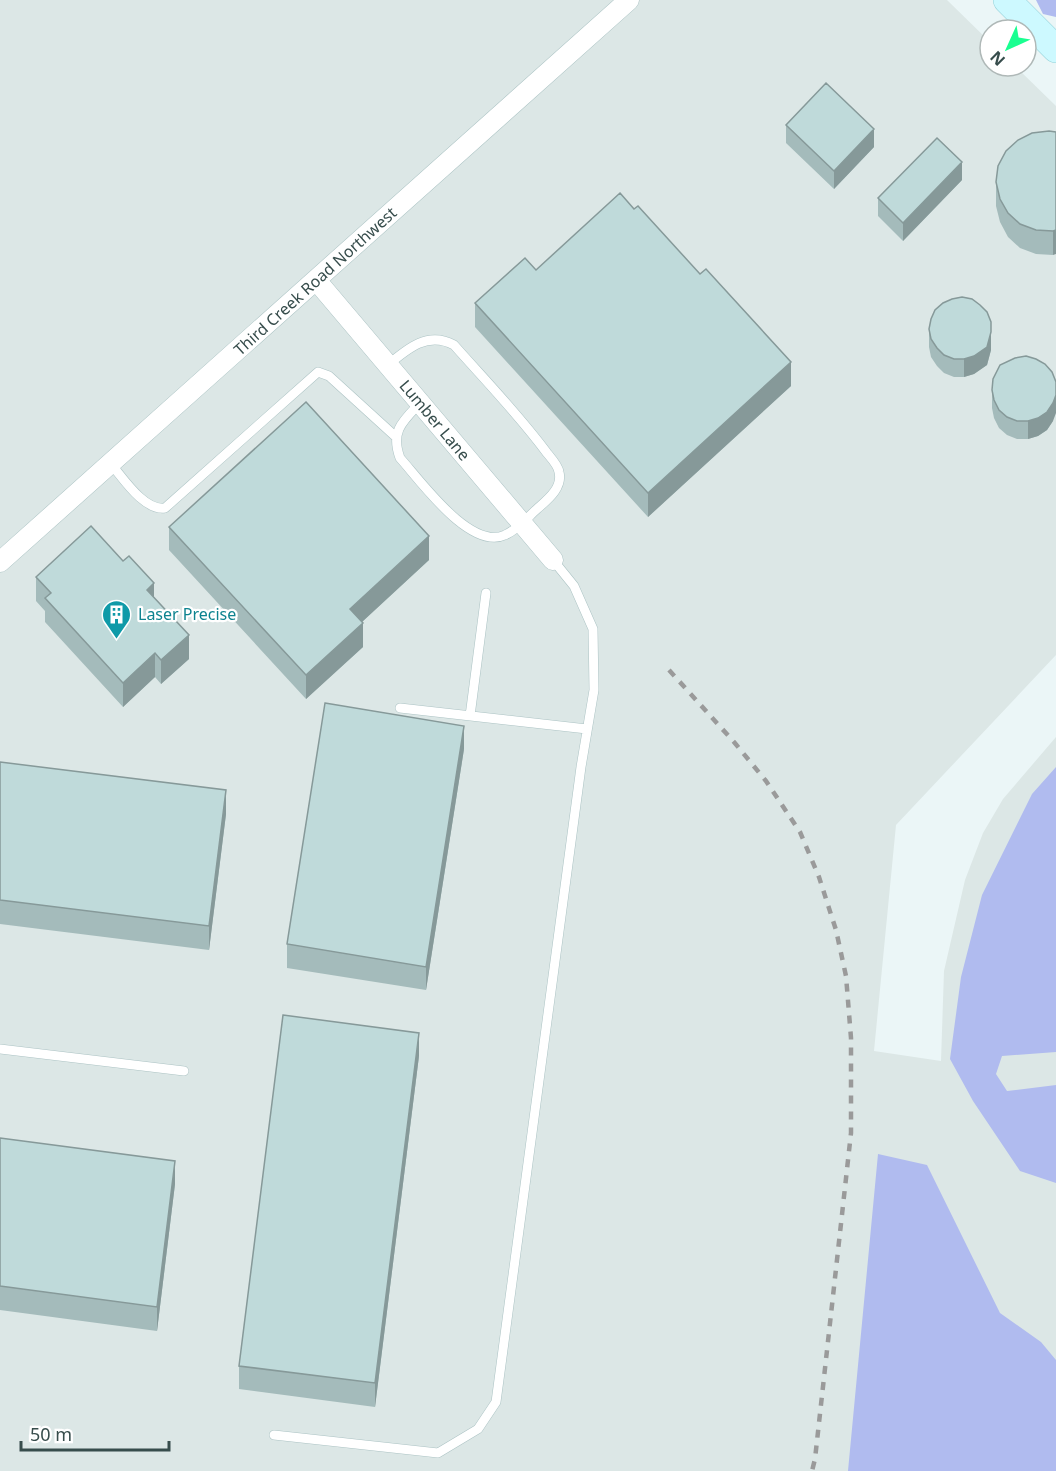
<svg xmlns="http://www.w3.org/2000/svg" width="1056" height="1471" font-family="'Noto Sans',sans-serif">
<rect width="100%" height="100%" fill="#ebf6f7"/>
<path fill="#dce7e6" d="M0,0H947L990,42V66H1015L1056,106V655L896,825L874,1051L941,1061L944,971L965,880L983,833L1003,799L1056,737V1471H0Z"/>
<path fill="#b0bbef" d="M1036,0H1056V17L1043,14Z
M1056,767V1052L1002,1056L996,1074L1007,1091L1056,1085V1183L1020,1171L973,1101L950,1059L961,977L982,895L1032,794Z
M878,1154L927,1165L1000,1313L1041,1342L1056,1360V1471H848Z"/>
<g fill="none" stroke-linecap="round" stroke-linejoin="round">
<defs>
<path id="lane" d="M388,365C408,348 428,331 454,345C485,380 519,415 547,453C551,458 558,465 559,472C563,488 547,500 537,509C527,518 517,530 505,535C470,551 420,480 400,458C390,431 403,421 420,403
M111,464C123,478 144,511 165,508L318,372L329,376L396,437
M400,708L587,729
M470,716L486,593
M0,1049L184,1071
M274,1435L438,1453L478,1429L496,1402L581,767L594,690L593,629L574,586L553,560"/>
<path id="street" d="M316,280L553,560
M0,562L629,0"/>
<path id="secondary" d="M1007,0L1056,49"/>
</defs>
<use href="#lane" stroke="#acc3c4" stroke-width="10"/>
<use href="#street" stroke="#acc3c4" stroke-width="21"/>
<use href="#secondary" stroke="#94d1d8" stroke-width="28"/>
<use href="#lane" stroke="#fff" stroke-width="9"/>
<use href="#street" stroke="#fff" stroke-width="20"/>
<use href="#secondary" stroke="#cdf9ff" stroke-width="27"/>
<path stroke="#9a9a9a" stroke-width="4.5" stroke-dasharray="8 8" stroke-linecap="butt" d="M669,670L734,742L766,781L800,832L819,877L836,930L846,976L851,1038V1133L815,1459L812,1471"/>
</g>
<path fill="#a4bbbb" d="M786,125L874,147L834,189L786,143Z
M1056,132L1053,255L1036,254L1020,248L1008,237L1000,222L996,206V182Z
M962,180L903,241L878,216V198Z
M536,270L791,386L648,517L475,327V303Z
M929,329L991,350L987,365L974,374L964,377H954L944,373L937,366L931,357L929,347Z
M992,390L1053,421L1047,430L1038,436L1028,439H1017L1007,435L999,428L994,418L992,408Z
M169,527L429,560L362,622L363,647L306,699L169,550Z
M36,577L154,597L189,659L161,684L155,677L123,707L45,622V611L36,601Z
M464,749L426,990L287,968V944Z
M0,762L226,814L209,950L0,924Z
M419,1056L375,1407L239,1389V1366Z
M0,1138L175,1184L157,1331L0,1310Z"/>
<path fill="#869999" d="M874,129V147L834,189V171Z
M962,162V180L903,241V223Z
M1056,230V254L1053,255V231Z
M991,332V350L987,365L974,374L964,377V359Z
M791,362V386L648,517V493Z
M1056,395V413L1053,421L1047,430L1038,436L1028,439V421Z
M429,536V560L350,633V609Z
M154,583V607L147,590Z
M363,623V647L306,699V675Z
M189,635V659L161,684V660Z
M155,653V677L123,707V683Z
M464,726V749L426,990V967Z
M226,790V814L209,950V926Z
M419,1033V1056L375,1407V1383Z
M175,1161V1184L157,1331V1307Z"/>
<path fill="#bfdada" stroke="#869999" stroke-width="1.5" d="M826,83L874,129L834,171L786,125Z
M1049,131L1056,132V230L1053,231L1036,230L1020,224L1008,213L1000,199L996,182L998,166L1006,151L1018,140L1032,133Z
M937,138L962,162L903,223L878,198Z
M620,193L634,209L638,206L700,274L706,269L791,362L648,493L475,303L525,258L536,270Z
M962,297L972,299L980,305L987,312L991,322V332L987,347L974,356L964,359H954L944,355L937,348L931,339L929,329L931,319L935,310L943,303L952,299Z
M1026,356L1036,359L1045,364L1052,372L1056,382V395L1053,403L1047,412L1038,418L1028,421H1017L1007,417L999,410L994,400L992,390L993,379L1000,365L1015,358Z
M306,402L429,536L350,609L363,623L306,675L169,527Z
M91,526L123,561L129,556L154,583L147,590L189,635L161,660L155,653L123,683L45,598L51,593L36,577Z
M325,703L464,726L426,967L287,944Z
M0,762L226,790L209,926L0,900Z
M283,1015L419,1033L375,1383L239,1366Z
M0,1138L175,1161L157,1307L0,1286Z"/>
<defs>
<symbol id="building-pin" viewBox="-11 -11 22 30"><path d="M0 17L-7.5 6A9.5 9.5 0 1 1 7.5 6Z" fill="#0f9aa8" stroke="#fff"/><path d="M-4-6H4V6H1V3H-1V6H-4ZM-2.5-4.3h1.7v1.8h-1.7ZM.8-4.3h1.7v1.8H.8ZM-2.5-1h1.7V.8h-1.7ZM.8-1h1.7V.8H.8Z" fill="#fff"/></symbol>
</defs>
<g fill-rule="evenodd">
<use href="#building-pin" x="100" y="598" width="33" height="45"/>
</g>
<g text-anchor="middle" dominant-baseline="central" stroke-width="4.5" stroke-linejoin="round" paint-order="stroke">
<g font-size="16" fill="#374d4c" stroke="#fff">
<text transform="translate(315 281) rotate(-42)">Third Creek Road Northwest</text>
<text transform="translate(435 420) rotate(50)">Lumber Lane</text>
</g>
<g font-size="16" fill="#0d838f" stroke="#fff" text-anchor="start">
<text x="138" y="614">Laser Precise</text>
</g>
</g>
<g transform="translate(1008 48) rotate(225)"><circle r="28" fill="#ffffff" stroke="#afb8b7" stroke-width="1.5"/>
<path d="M0-4.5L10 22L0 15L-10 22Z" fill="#1aff91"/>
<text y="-9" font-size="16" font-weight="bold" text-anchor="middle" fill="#374d4c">N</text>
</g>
<path d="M21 1441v9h148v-9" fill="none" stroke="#374d4c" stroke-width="3"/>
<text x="30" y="1441" font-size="18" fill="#374d4c" stroke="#ffffff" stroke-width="4.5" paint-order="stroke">50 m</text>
</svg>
